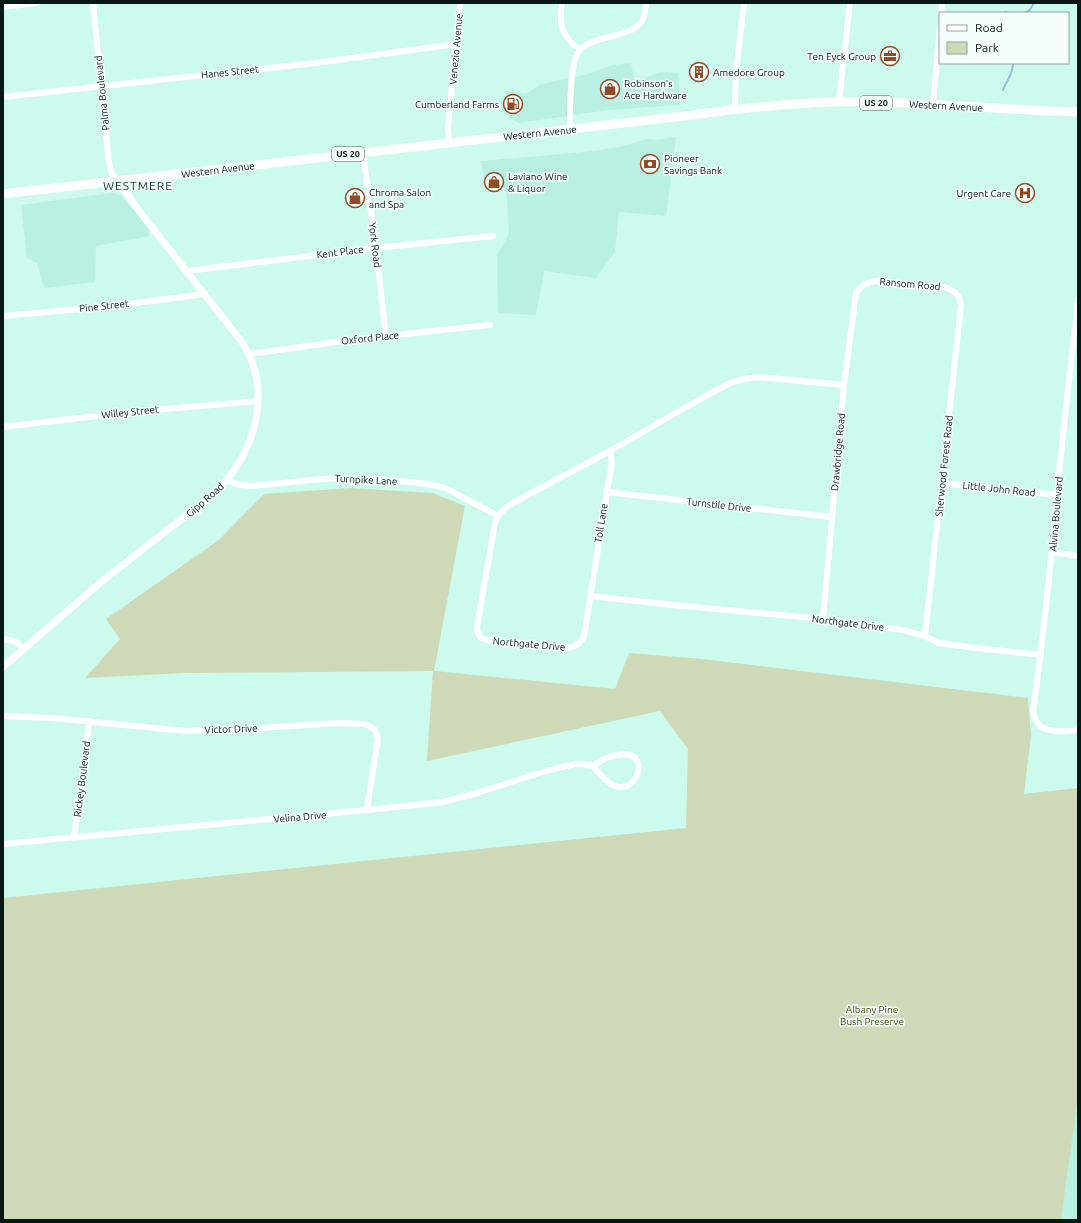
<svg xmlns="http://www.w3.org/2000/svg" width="1081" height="1223" font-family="Ubuntu,sans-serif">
<rect width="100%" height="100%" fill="#ccfaed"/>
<path fill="#b9f0e1" d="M631,63L634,79L640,80L661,72L678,73L680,105L609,110L518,123L501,111L507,91L526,94L541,84L588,74L613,65Z
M676,137L666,216L619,212L615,252L596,278L544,271L536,315L498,313L497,255L509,234L506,187L486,189L481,161L595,151L624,146L646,139L658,140Z
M112,193L121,195L148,228L149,236L96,246L95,282L44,288L37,263L27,258L21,205Z
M1078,1097V1220H1061Z"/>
<path fill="#cdd9b7" d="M350,488L432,493L465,506L434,671L615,689L629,653L702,659L1028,698L1031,735L1024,794L1078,788V1097L1061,1220H3V898L686,828L688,749L660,711L427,761L433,671L186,673L85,678L120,639L106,619L219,540L264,494Z"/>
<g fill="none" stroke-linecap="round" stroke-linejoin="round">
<path stroke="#8fc0d7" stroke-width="2" d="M1005,13V12L1008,13
M1025,13L1029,11L1034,3
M1003,90C1007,79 1013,75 1013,63"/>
<path stroke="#fff" stroke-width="6" d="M93,3L109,163L112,174L118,181
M562,3C559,26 561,35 580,50
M3,7L37,3
M941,13L942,3
M3,97L315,63L457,44
M839,102L850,3
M933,105L940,26
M735,109L736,72L744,3
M571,129C569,114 570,62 579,51C593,34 630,39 642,21C645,16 645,9 646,3
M449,143L448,128L460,3
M363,153L376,248L386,337
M187,271L376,248L493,236
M1078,299C1071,365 1063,430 1057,496C1050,567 1044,639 1033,710C1035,735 1059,732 1078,730
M3,316L113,306L205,294
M250,354L358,339L490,325
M3,427L131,412L258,401
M610,451L612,462L584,636C581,643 576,647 568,648L491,641C482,640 477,636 477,627L495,523C498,514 503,509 511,504L610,451L686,407L730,383L739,380L758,377L844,385
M227,480L236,484L251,486L333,478L391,480L428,484L445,488L453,492L498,516
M942,483L1057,495
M606,492L832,517
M1052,552L1078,556
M590,596L673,605L823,619L903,630L925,636L939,643L967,647L1041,655
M823,619L844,385L856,293C861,286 866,282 876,281L945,287C954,291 960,294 961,305L925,636
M3,639C13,640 17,642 24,649
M3,716L52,718L186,731L261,728L337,723L364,724L368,725L375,730L378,738L367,810
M626,754C648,757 638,788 620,787C609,786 599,774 593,766C606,757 609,756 626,754Z
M74,837L86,752L89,721
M3,844L367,810L443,802L477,793L546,771L575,764H583L593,766"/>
<path stroke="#fff" stroke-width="7" d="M3,667L101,582L216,492C255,452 274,392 242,342L140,212L118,181"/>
<path stroke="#fff" stroke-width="9" d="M3,194L685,116C733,109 781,104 830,102C912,100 995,110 1078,112"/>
</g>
<defs>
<symbol id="office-ring" viewBox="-11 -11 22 22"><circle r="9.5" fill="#f5fefb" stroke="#924b27" stroke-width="1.5"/><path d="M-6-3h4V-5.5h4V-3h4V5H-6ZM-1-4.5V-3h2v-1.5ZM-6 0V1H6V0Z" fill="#924b27"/></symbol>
<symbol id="building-ring" viewBox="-11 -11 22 22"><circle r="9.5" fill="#f5fefb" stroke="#924b27" stroke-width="1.5"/><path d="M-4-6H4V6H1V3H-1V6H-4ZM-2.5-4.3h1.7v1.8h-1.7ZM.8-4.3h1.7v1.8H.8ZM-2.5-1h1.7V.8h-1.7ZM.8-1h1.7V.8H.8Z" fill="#924b27"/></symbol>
<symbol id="shop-ring" viewBox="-11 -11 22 22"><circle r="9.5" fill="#f5fefb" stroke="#924b27" stroke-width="1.5"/><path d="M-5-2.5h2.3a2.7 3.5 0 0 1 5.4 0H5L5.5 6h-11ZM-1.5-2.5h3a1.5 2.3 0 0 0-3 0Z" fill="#924b27"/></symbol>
<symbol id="fuel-ring" viewBox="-11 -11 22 22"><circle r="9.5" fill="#f5fefb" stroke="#924b27" stroke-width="1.5"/><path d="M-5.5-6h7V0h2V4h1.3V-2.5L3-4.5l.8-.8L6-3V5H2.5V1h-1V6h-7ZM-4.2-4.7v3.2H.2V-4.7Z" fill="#924b27"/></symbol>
<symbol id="bank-ring" viewBox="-11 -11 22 22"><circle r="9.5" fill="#f5fefb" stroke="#924b27" stroke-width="1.5"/><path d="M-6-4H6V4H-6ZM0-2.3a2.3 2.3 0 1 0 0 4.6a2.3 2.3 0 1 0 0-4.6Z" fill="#924b27"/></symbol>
<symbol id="hospital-ring" viewBox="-11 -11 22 22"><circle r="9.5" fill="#f5fefb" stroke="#924b27" stroke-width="1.5"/><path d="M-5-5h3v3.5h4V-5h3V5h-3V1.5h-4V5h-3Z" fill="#924b27"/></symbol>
</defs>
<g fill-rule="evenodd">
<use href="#office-ring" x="879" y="45" width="22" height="22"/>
<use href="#building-ring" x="688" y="61" width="22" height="22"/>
<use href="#shop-ring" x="599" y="78" width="22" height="22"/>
<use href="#fuel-ring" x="502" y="93" width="22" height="22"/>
<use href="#bank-ring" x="639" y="153" width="22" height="22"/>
<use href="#shop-ring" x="483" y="171" width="22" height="22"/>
<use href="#hospital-ring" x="1014" y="182" width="22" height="22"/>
<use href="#shop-ring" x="344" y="187" width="22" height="22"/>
</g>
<g text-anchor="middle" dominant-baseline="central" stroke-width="3.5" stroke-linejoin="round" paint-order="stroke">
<g fill="#f5fefb" stroke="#4e5d59" stroke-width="1">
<rect x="860" y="96" width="32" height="14" rx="3"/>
<rect x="332" y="147" width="32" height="14" rx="3"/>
</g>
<g font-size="9" font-weight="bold" fill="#071814">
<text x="876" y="103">US 20</text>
<text x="348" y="154">US 20</text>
</g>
<g font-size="10" fill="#071814" stroke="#f5fefb">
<text transform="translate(456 49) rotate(-85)">Venezio Avenue</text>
<text transform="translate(230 72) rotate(-6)">Hanes Street</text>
<text transform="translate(102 93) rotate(-96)">Palma Boulevard</text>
<text transform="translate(946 106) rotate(3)">Western Avenue</text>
<text transform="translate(540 133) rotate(-6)">Western Avenue</text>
<text transform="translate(218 170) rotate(-7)">Western Avenue</text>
<text transform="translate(375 245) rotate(83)">York Road</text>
<text transform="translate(340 252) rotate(-7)">Kent Place</text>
<text transform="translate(910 284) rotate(5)">Ransom Road</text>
<text transform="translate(104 306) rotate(-6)">Pine Street</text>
<text transform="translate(370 338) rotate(-6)">Oxford Place</text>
<text transform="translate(130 412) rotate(-6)">Willey Street</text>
<text transform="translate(838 452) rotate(-85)">Drawbridge Road</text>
<text transform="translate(944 466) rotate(-84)">Sherwood Forest Road</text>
<text transform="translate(366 480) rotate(3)">Turnpike Lane</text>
<text transform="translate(999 489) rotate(6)">Little John Road</text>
<text transform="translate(205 500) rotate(-41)">Gipp Road</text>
<text transform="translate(719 505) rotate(6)">Turnstile Drive</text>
<text transform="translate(1056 514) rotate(-85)">Alvina Boulevard</text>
<text transform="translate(601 523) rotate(-81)">Toll Lane</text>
<text transform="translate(848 623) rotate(7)">Northgate Drive</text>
<text transform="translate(529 644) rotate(5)">Northgate Drive</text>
<text transform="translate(231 729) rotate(-2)">Victor Drive</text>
<text transform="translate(82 779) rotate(-83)">Rickey Boulevard</text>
<text transform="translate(300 817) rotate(-5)">Velina Drive</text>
</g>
<g font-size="10" fill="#071814" stroke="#f5fefb" text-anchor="start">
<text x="876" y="56" text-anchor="end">Ten Eyck Group</text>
<text x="713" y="72">Amedore Group</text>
<text x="624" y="83">Robinson's<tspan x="624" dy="12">Ace Hardware</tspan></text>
<text x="499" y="104" text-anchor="end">Cumberland Farms</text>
<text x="664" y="158">Pioneer<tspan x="664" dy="12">Savings Bank</tspan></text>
<text x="508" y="176">Laviano Wine<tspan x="508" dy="12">&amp; Liquor</tspan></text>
<text x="369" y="192">Chroma Salon<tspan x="369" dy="12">and Spa</tspan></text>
<text x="1011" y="193" text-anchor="end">Urgent Care</text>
</g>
<g font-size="10" fill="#384904" stroke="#f5fefb">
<text x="872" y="1009">Albany Pine<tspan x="872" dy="12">Bush Preserve</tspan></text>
</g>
<g font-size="12" letter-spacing="1" fill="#0a362d" stroke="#f5fefb">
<text x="138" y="185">WESTMERE</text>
</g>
</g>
<rect width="1081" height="1223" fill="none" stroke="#071814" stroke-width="8"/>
<rect x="939" y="12" width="130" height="52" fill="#f5fefb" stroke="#96a29f"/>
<rect x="947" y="25" width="20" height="6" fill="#ffffff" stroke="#96a29f"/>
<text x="975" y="32" font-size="12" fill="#071814">Road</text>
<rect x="947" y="42" width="20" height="12" fill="#cdd9b7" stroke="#96a29f"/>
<text x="975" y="52" font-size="12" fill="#071814">Park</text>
</svg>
